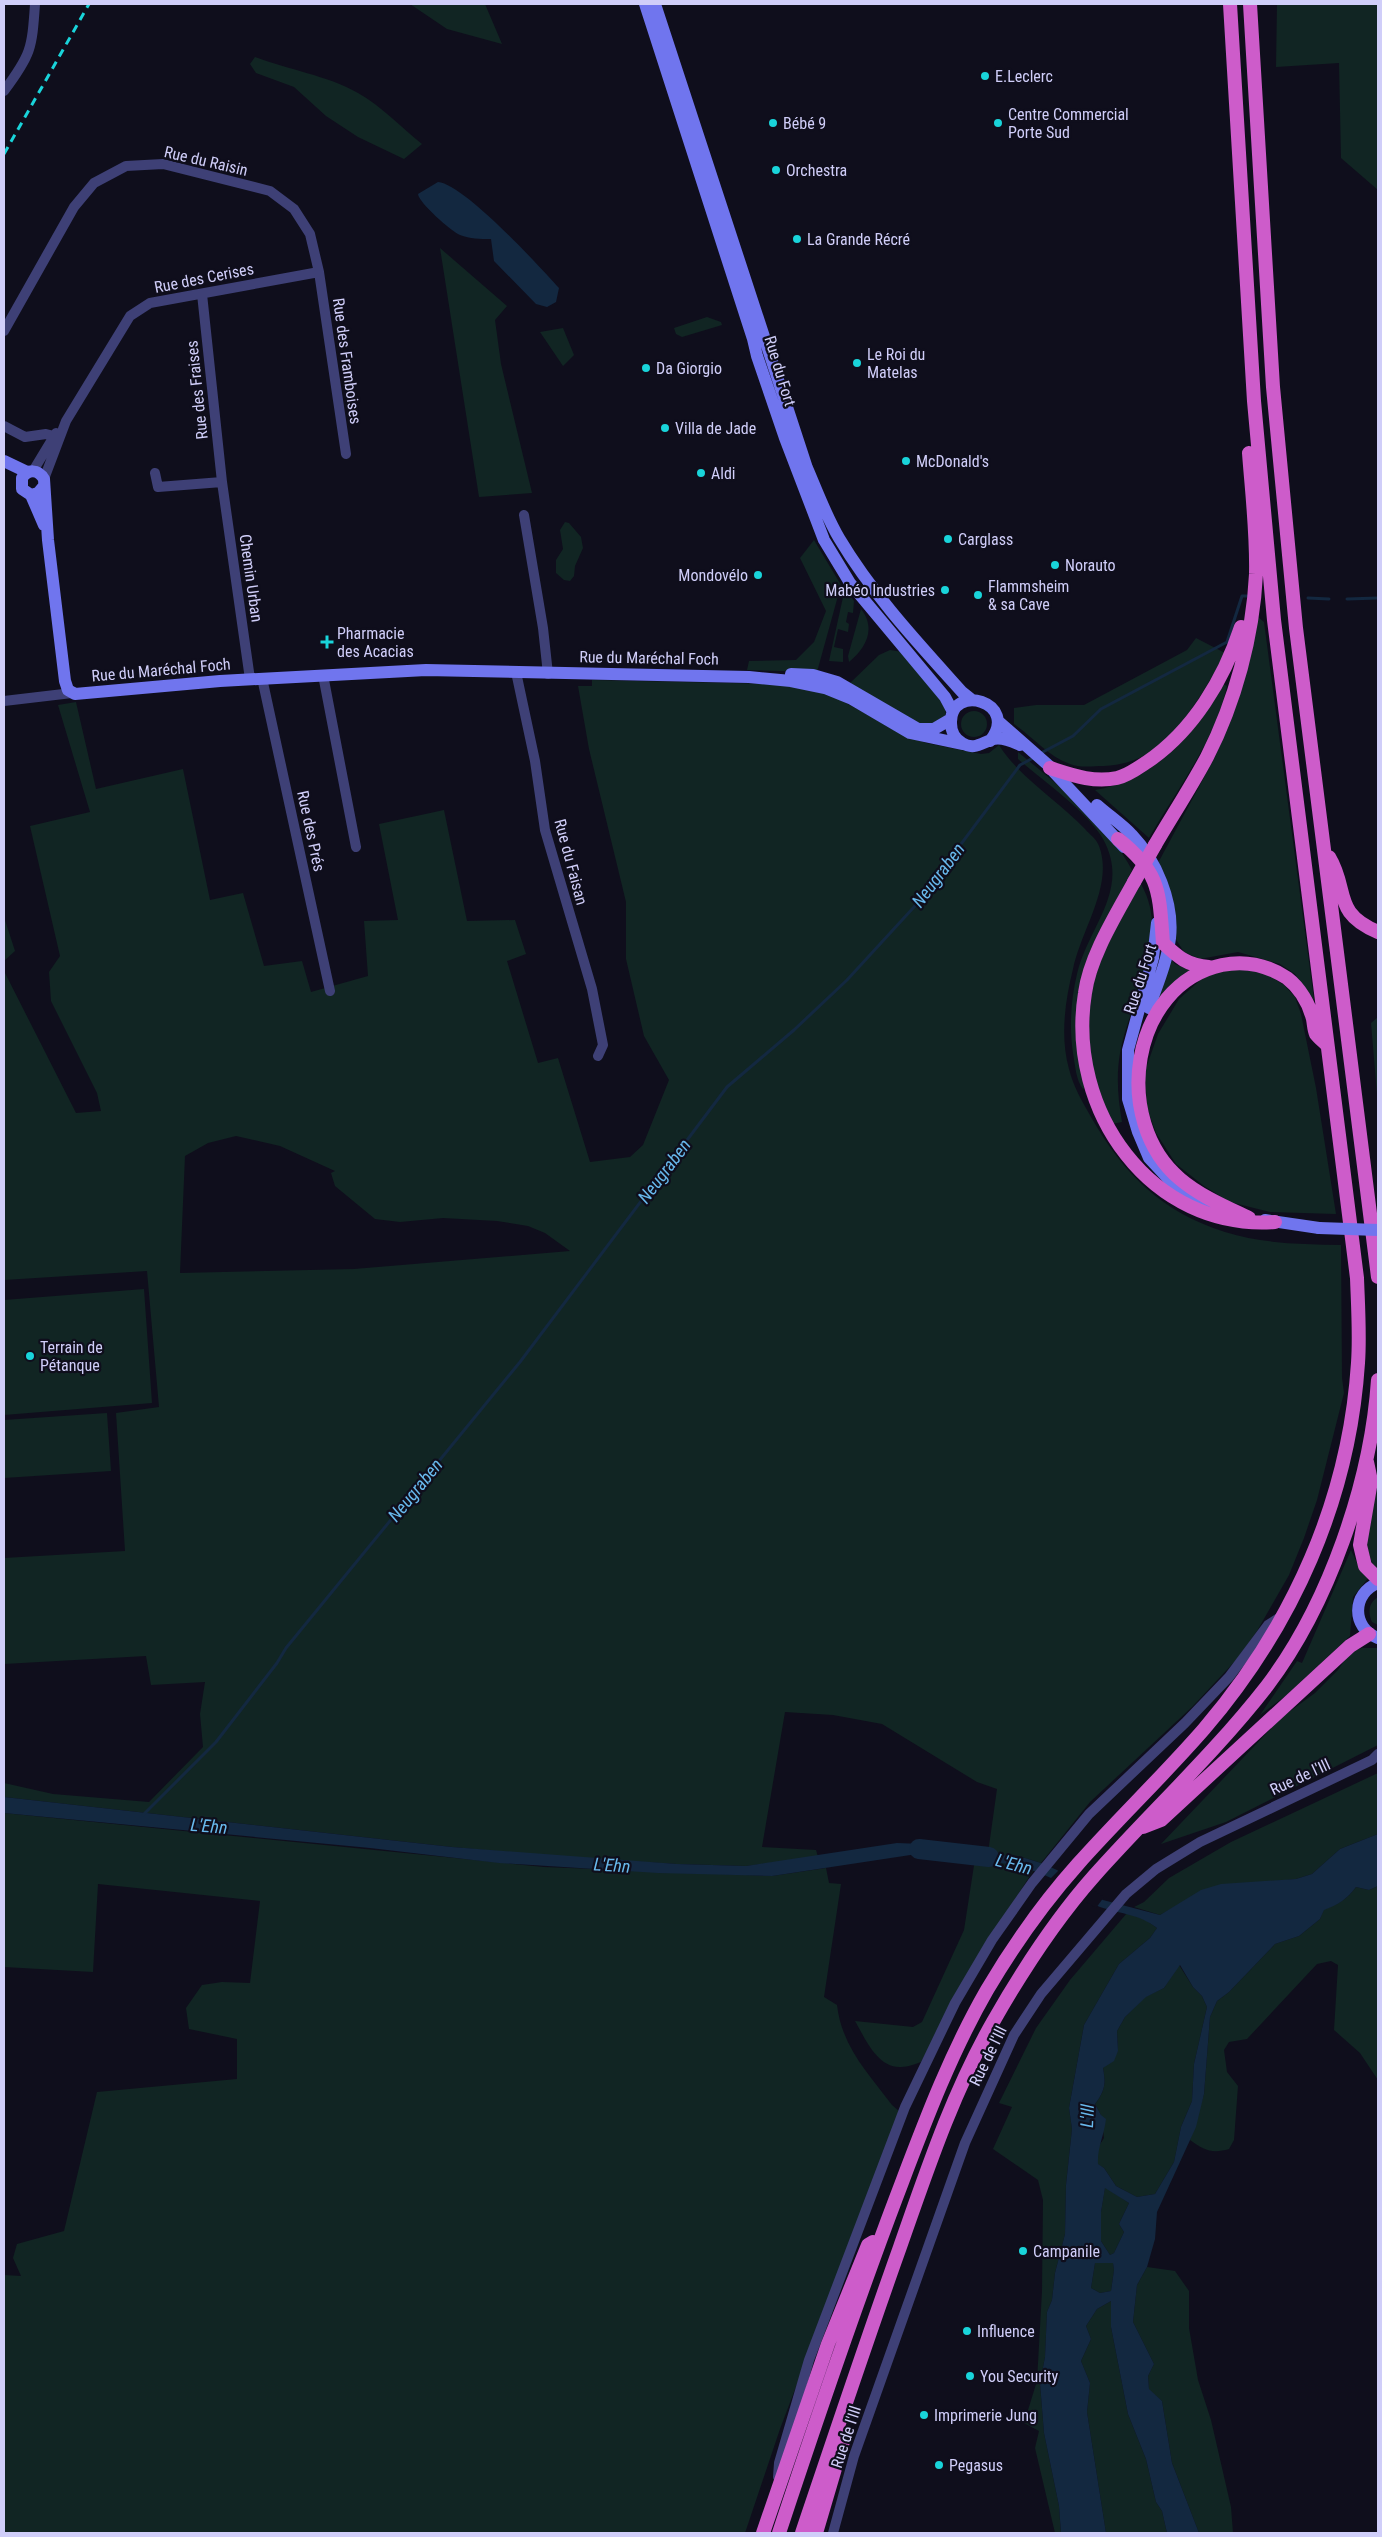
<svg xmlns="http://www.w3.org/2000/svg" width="1382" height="2537" font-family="'Roboto Condensed',sans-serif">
<rect width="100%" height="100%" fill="#0f0e1c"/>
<path fill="#112523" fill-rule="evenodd" d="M410,4H485L502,44L447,29Z
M1277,4H1378V190L1341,158L1339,63L1276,67Z
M255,57C289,70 326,75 358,93C380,105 402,128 422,144L404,159L358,137L326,116L294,87L256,73L250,64Z
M440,248L507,306L495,320L501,364L532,493L479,497Z
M707,317L721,322L722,325L682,337L676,334L674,328Z
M563,328L574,355L563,366L540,332Z
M565,522L569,523L581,537L583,548L575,566L574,576L570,581L564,580L556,573V560L563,549L560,530Z
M814,540L841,585L817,672L747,670L749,661L796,660L814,642L826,611L800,558Z
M845,588L854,601L853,613L848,612L846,622L849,624L848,632L838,629L834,647L843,649V662L829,661Z
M861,609C877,629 865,649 849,662L848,656Z
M1258,617L1264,622L1314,1000L1295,974L1280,964L1238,952L1200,959L1184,952L1175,938L1158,863L1215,757L1240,694Z
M1196,638L1225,653C1208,685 1179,736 1147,754C1133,762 1119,765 1104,766C1093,766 1079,768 1070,764C1048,756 1033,737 1014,724V708L1036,705H1084L1187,650Z
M890,650L903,652L911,659L946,708L945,717L925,728L849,684L879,655Z
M592,680L779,684L831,695L905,735L926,743L981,754L989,753L999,745C1019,777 1058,801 1085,829C1090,835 1096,838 1099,846C1114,885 1081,930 1073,969C1065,1001 1060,1037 1069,1069C1073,1086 1083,1103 1091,1117C1123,1173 1161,1212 1225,1232C1263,1244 1301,1244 1341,1245L1342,1378L1344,1393L1317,1500L1304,1538L1289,1575L1257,1631L1237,1659L1192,1707L1090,1802L1041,1863L1025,1858L988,1853L997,1789L977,1782L882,1724L833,1715L785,1712L762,1847L816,1850L818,1857L746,1866L677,1864L563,1857L452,1847L4,1797V1783L53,1794L149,1802L203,1747L200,1714L205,1682L151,1685L146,1656L4,1664V1558L125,1551L116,1413L159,1407L147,1271L4,1280V971L76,1113L101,1111L97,1093L51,1001L49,972L60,956L30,826L90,812L58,705L76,702L96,789L183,769L210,900L243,893L264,966L302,961L311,992L368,976L364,921L398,920L379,824L444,810L467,921L515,920L526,954L507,961L538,1063L558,1058L590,1162L630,1157L643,1145L669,1080L644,1036L626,959V902L589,749L578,686H592ZM236,1136L280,1146L335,1171L331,1173L335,1186L375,1219L400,1222L443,1218L497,1221L528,1226L545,1233L570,1251L354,1269L180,1273L185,1156L208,1143Z
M1223,684L1227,686C1215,741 1177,789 1149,838L1095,790C1155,780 1195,735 1223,684Z
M961 724a13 13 0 1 1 26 0a13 13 0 1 1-26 0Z
M1018,752C1058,785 1108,824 1132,870C1092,949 1062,995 1085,1087L1083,1089C1076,1081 1075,1064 1073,1053C1069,1027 1071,999 1077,974C1089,925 1131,890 1103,839C1088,812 1042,780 1018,759Z
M1141,884C1172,939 1130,998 1120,1053C1116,1077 1118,1098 1122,1122L1112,1124C1106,1109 1098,1093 1095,1077C1077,995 1099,953 1141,884Z
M4,917L15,951L4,961Z
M1169,957L1175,964L1191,971L1156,1001Z
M1228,970H1248L1268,975L1284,985L1295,997L1301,1014L1316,1088L1336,1214L1270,1212L1230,1202L1204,1186L1176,1164L1156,1133L1147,1108L1145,1071L1158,1034L1179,999L1205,976Z
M1378,1017V1106L1371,1023Z
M144,1289L152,1403L4,1415V1300Z
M107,1413L111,1471L4,1478V1420Z
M1378,1481V1570C1356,1548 1373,1507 1378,1481Z
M1351,1550L1358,1565L1369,1577L1353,1597L1350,1636L1288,1694L1260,1715L1297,1661L1302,1663Z
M1378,1597V1625L1372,1622C1368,1613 1368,1603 1378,1597Z
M1362,1648H1378V1745L1226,1822L1161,1844L1282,1717L1315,1693L1338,1670L1350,1652Z
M1378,1773V1834L1340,1849L1312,1874L1296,1879L1268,1882L1178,1905L1160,1915L1134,1907L1144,1902L1169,1878L1231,1842Z
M4,1813L544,1867L772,1876L826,1868L829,1883L841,1884L824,1997L837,2005C842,2047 868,2073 892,2105L900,2112L780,2429L745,2533H4V2275L21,2276L13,2258L17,2244L64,2231L97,2092L237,2079V2039L189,2029L186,2008L202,1985L222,1982L250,1983L260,1901L98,1884L93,1972L4,1967Z
M975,1859L1000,1862L1033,1871L972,1966L921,2062C915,2064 908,2067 901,2067C877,2068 865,2038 855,2021L913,2027L922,2022L964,1930Z
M1378,1886V2080L1360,2053L1334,2030L1338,1965L1331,1961L1317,1964L1247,2039L1229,2042L1224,2050L1227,2072L1238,2086L1234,2140L1229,2149C1212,2154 1204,2150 1190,2140L1204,2094L1210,2017L1217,2001L1229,1992L1275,1944L1299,1936L1320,1919L1324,1909C1338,1905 1347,1899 1356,1887L1369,1890Z
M1127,1913L1146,1920L1157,1928L1150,1938L1119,1964L1084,2025L1069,2108L1072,2129L1066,2185L1065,2234L1055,2273L1052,2300L1047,2312L1045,2357L1040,2383L1044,2433L1059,2506L1061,2533H1055L1035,2448L1039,2431L1024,2423L1037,2381L1042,2291L1043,2200L1038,2180L993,2149L1012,2107L999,2103L1036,2028L1070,1980Z
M1179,1965L1193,1987L1202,1996L1207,2007L1194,2064L1192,2101L1181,2127L1174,2162L1155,2194L1137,2197L1116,2186L1104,2168L1097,2164V2149L1104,2138L1101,2115L1095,2104C1105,2091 1106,2084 1103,2068L1118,2051L1117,2031L1125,2017L1145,1997L1164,1988Z
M1105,2187L1129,2203L1119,2224L1124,2232L1114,2253L1110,2255L1101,2241V2212Z
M1095,2263H1113L1114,2270L1111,2291L1100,2293L1091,2288Z
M1147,2267L1175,2271L1189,2291V2328L1198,2380L1211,2420L1231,2507L1233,2533H1199L1172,2463L1162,2401L1149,2390L1148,2376L1154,2364L1133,2322L1137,2285Z
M1111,2301V2327L1128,2414L1146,2459L1156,2502L1162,2511L1167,2533H1106L1087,2412L1090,2383L1081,2361L1091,2339L1086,2326L1097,2309Z"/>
<path fill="#132840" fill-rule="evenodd" d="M438,182C464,184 539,266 559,288L556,302L547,307L536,304L494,261L491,239C480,239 470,239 460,235C451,231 419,203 418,194Z
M4,1797L452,1847L677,1864L746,1866L897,1843L946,1845L944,1854H917L772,1876L658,1873L499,1863L370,1848L4,1813Z
M1378,1834V1886L1369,1890L1356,1887C1347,1899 1338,1905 1324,1910L1320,1919L1299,1936L1275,1944L1229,1992L1217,2001L1210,2017L1204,2094L1196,2127L1157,2212L1155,2239L1147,2267L1137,2285L1133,2322L1154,2364L1148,2376L1149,2389L1162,2401L1172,2463L1199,2533H1167L1162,2511L1156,2502L1146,2459L1128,2414L1111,2327V2301L1097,2309L1086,2326L1091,2339L1081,2361L1090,2383L1087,2412L1106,2533H1061L1059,2506L1044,2433L1040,2383L1045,2357L1047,2312L1052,2300L1055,2273L1065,2234L1066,2185L1072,2129L1069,2108L1084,2025L1119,1964L1150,1938L1157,1928C1139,1914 1121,1914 1100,1907C1083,1901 1067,1886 1051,1878C1023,1865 992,1861 962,1857L963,1850L1025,1858L1041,1863L1057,1870L1103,1900L1160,1915L1201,1890L1221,1884L1296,1879L1312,1874L1340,1849ZM1180,1965L1193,1987L1202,1996L1207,2007L1194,2064L1192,2101L1181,2127L1174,2162L1155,2194L1137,2197L1116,2186L1104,2168L1098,2164C1097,2148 1104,2136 1106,2119L1101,2115L1095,2104C1105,2091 1106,2084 1103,2068L1114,2061L1118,2051L1117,2031L1125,2017L1146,1997L1164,1988ZM1105,2188L1129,2203L1119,2224L1124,2232L1114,2253L1110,2255L1101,2241V2212ZM1095,2263H1113L1114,2270L1111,2291L1100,2293L1091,2288Z"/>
<path fill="#0f0e1c" d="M1060,1869L1104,1897L1096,1908L1049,1880Z"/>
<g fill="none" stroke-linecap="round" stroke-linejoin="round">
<path stroke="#132840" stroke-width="3" d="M1308,598L1329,599
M1347,599L1378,598
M1041,753L1073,736L1101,709L1227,642L1242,596H1247
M143,1815L216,1742L277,1663L286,1648L520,1362L727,1087L794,1030L847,980L914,907L1020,765L1033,758"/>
<path stroke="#132840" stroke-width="20" d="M919,1849L989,1857"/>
<path stroke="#3e4076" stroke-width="10" d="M4,91C31,55 32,49 35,4
M202,294L222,482L250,679
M4,331L74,207L94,183L126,166L163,164L270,191L294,209L310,234L319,272L346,454
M4,426L25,437L46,434L54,436
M33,471L56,433
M155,473L158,487L222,482
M44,479L66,421L130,316L150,303L319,272
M524,515L543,628L548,674
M516,672L535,761L545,830L592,989L603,1045L598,1056
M323,675L356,847
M262,678L330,991
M4,701L72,693
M778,2477L779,2463L809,2360L905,2107L955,2003L992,1940L1032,1883L1089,1814L1185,1723L1229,1677L1268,1625L1282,1616
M833,2533L854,2456L965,2143L1014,2035L1041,1994L1126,1894L1156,1869L1200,1842L1372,1760L1378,1754"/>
<path stroke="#7075ee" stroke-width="12" d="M645,4L753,339L757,356L785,438L824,540L850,583L945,697L953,712
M655,4L807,468C817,491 826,516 839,538C873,595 918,643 962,692L972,700
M4,461L27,472
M43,487L38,493L31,495L22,489V478C28,469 38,469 44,479L48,540L65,681L68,690L75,694L220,681L426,670L749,677L791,681L825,688L852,699L910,733L962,744
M31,495L44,525
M791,674L813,675L837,682L918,729H934L951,719
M998,721L1056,772
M990,741C1021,702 950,682 951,723C951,731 955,739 962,743C975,751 982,742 994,739C1003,737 1013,742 1020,745
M1049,767L1124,847
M1097,805C1108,815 1122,824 1132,835C1156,860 1174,902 1170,938C1167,962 1157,985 1149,1008
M1157,923L1153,958L1128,1050V1099L1138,1132L1149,1158L1175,1186L1214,1208
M1265,1220L1319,1228
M1378,1583C1352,1593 1351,1628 1378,1638"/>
<path stroke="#cd5cca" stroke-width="14" d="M1250,4L1273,387L1296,628L1378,1277
M1050,768C1072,775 1093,783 1117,778C1127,776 1138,768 1147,762C1193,731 1224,679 1241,627
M1118,839C1161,873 1159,892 1163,943C1178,957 1188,966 1209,967
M1155,845C1172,816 1191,787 1207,757C1235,702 1253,636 1256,574C1257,534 1252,493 1249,453
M1329,857C1349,890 1332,913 1378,932
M1134,882C1116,915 1090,956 1085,993C1066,1110 1151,1231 1275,1222
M1249,1218C1226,1207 1200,1196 1180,1179C1111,1121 1130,985 1222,965C1246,960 1267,965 1287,978C1300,988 1309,1004 1313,1019C1314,1024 1314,1030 1316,1034C1319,1038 1324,1042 1327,1045
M1367,1462L1371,1481L1360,1545L1365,1566L1378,1579
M1143,1827L1161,1820L1350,1646L1369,1634
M763,2533L828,2344L868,2245L873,2242
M779,2533C816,2421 854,2309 896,2198C923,2127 949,2056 987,1990C1013,1946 1044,1902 1078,1864C1119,1818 1164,1775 1204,1729C1293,1625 1349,1500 1358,1363C1360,1335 1358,1306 1357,1278L1274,620L1254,401L1230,4
M802,2533C834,2438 866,2342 900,2247C927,2170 953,2092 993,2022C1022,1971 1055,1920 1094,1876C1151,1812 1214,1754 1267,1686C1329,1604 1371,1482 1378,1380
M816,2533L844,2438"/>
<path stroke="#19d4da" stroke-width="3" stroke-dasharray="8 6" stroke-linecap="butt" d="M4,154L89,4"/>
<path stroke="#7075ee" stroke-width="12" d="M1319,1228L1378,1230"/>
<path stroke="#cd5cca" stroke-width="14" d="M1134,882L1155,845"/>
</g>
<g fill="#19d4da" stroke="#0f0e1c" stroke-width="2">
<circle cx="985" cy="76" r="5"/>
<circle cx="773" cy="123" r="5"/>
<circle cx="998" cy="123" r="5"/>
<circle cx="776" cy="170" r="5"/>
<circle cx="797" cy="239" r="5"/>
<circle cx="857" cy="363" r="5"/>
<circle cx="646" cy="368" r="5"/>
<circle cx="665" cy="428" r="5"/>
<circle cx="906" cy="461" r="5"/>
<circle cx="701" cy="473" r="5"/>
<circle cx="948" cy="539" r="5"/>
<circle cx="1055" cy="565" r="5"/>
<circle cx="758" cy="575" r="5"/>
<circle cx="945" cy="590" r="5"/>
<circle cx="978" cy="595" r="5"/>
<path d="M324.5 634.5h5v5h5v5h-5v5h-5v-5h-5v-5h5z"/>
<circle cx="30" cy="1356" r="5"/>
<circle cx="1023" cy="2251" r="5"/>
<circle cx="967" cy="2331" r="5"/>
<circle cx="970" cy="2376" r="5"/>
<circle cx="924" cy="2415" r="5"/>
<circle cx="939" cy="2465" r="5"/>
</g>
<g text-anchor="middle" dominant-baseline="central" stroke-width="4.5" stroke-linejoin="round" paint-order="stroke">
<g font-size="16" fill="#d0cef9" stroke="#0f0e1c" text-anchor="start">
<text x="995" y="76">E.Leclerc</text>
<text x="1008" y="114">Centre Commercial<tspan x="1008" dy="18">Porte Sud</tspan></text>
<text x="783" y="123">Bébé 9</text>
<text x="786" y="170">Orchestra</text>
<text x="807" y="239">La Grande Récré</text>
<text x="867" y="354">Le Roi du<tspan x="867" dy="18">Matelas</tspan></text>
<text x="656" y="368">Da Giorgio</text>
<text x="675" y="428">Villa de Jade</text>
<text x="916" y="461">McDonald's</text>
<text x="711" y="473">Aldi</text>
<text x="958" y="539">Carglass</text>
<text x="1065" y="565">Norauto</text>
<text x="748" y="575" text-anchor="end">Mondovélo</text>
<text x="988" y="586">Flammsheim<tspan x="988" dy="18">&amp; sa Cave</tspan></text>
<text x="935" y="590" text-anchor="end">Mabéo Industries</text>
<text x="337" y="633">Pharmacie<tspan x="337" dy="18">des Acacias</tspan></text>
<text x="40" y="1347">Terrain de<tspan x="40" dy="18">Pétanque</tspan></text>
<text x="1033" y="2251">Campanile</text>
<text x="977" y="2331">Influence</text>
<text x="980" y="2376">You Security</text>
<text x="934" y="2415">Imprimerie Jung</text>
<text x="949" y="2465">Pegasus</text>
</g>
<g font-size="16" fill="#d0cef9" stroke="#0f0e1c">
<text transform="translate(206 161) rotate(13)">Rue du Raisin</text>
<text transform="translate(204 278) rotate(-11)">Rue des Cerises</text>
<text transform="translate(347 361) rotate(82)">Rue des Framboises</text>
<text transform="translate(780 371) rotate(73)">Rue du Fort</text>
<text transform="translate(197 390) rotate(-96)">Rue des Fraises</text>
<text transform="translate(251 578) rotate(82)">Chemin Urban</text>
<text transform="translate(649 658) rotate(1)">Rue du Maréchal Foch</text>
<text transform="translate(161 670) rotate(-5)">Rue du Maréchal Foch</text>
<text transform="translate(311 831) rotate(78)">Rue des Prés</text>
<text transform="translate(571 862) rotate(75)">Rue du Faisan</text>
<text transform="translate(1140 979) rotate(-72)">Rue du Fort</text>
<text transform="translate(1300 1777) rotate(-25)">Rue de l'Ill</text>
<text transform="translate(988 2056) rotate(-64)">Rue de l'Ill</text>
<text transform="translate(846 2437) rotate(-72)">Rue de l'Ill</text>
</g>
<g font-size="18" font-style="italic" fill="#68b9ed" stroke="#0f0e1c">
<text transform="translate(938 875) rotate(-53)">Neugraben</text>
<text transform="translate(664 1171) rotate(-53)">Neugraben</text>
<text transform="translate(415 1490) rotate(-51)">Neugraben</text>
<text transform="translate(209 1826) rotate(5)">L'Ehn</text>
<text transform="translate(1014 1864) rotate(15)">L'Ehn</text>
<text transform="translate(612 1865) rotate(4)">L'Ehn</text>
<text transform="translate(1087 2116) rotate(-88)">L'Ill</text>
</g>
</g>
<rect width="1382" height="2537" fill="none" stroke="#d0cef9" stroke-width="10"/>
</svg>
